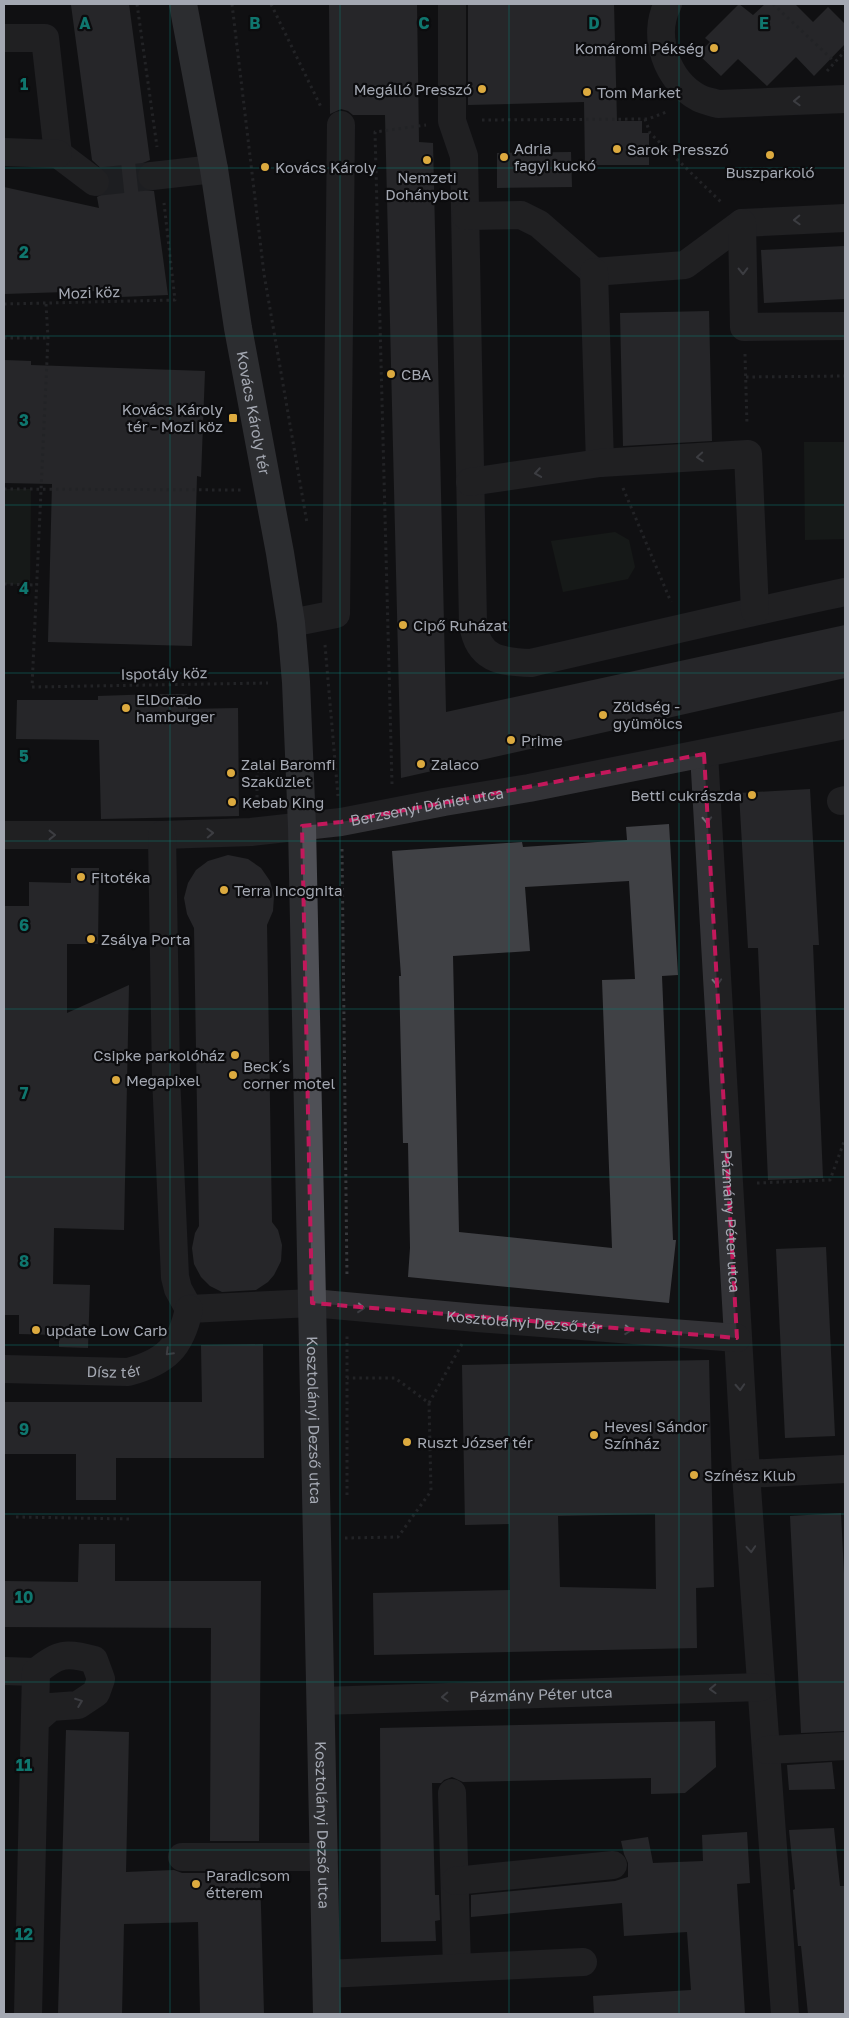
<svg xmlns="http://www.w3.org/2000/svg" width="849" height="2018" font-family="'Golos Text',sans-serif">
<rect width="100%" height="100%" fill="#111113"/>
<path fill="#1e251f" d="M804,442H845V539L805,540Z
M4,489H31L30,585L4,584Z
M615,532L629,540L635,567L628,579L563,592L551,541Z"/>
<path fill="#404145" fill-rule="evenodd" d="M83,4H129L150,160L143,163L138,169L137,178L139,185L145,190L154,191L168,295L96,298V291L4,294V187L99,208L97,197L107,192L110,184L109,176L92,160L71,5Z
M329,4H417L419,142L433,143L446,712L845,625V678L401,778L385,115H353L348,111L341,109L330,114Z
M468,4H614L617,121H642V133H649V165H585L584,102L468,105Z
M739,4L753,15L765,4H795L813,22L828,7L845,24V44L814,76L796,57L767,86L738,59L721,76L698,54L710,42L705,38Z
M571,152L572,187L497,188V153Z
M845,246V299L764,303L761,250Z
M709,311L712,441L623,446L620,313Z
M4,360L31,361V365L205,371L201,477L197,476L192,646L48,642L52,484L4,483Z
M157,694H187L188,709L238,708L239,816L101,819L99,740L16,739L17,700H98V696Z
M810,789L819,945H813L823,1178L768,1180L758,948H748L739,793Z
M669,824L678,975L662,976L673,1240H676L669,1303L408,1277L410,1248L408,1143H403L399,976H401L392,851L522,842L523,847L627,840L626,827ZM629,881L635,979L602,980L612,1248L459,1232L453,956L530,951L525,887Z
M228,855L248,859L261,868L270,881L274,896L273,911L267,925L272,1222L278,1230L282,1245L281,1261L274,1275L268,1282L256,1290L222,1292L210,1286L201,1277L194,1264L192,1248L195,1233L199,1226L194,928L187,914L184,898L188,883L196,870L208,861Z
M71,868H99L98,944H67V1013L129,985L124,1230L54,1228L53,1284L90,1285L88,1348L59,1347V1335L19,1334V1315H4V906H29V882L71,883Z
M826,1247L835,1436L785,1438L776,1249Z
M263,1344L264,1458H116V1500H76V1454H4V1402H202L201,1345Z
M709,1360L714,1587L696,1588L697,1648L374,1655L373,1593L510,1590L509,1524L465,1525L462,1365ZM655,1514L656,1589L560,1587L558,1516Z
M841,1513L845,1594V1731L801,1733L790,1516Z
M79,1544H115V1581H261L259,1841H210L211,1628L4,1627V1581L78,1582Z
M715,1721L716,1767L685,1793L651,1794V1778L463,1782L452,1777L444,1780L441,1783H432L435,1895H439L440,1920L435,1921L436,1941L381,1942L380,1728Z
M66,1730L129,1732L126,1872L174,1870L182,1873H260L264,2014H200L198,1922L124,1924L122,2014H58Z
M832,1762L835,1789L789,1790L787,1765Z
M834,1828L840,1886H845V2014H808L801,1946H798L793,1890L795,1889L789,1830Z
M747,1832L750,1883L737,1884L745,2014H594L593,1996L691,1990L687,1932L624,1936L622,1903L471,1917V1895L615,1881L628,1877V1863L624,1854L621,1841L648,1837L653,1863L703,1861L702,1835Z"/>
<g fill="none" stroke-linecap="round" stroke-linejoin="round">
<path stroke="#2e2f33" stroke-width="28" stroke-dasharray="28 14" stroke-linecap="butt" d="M95,182L152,176"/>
<path stroke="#393a3e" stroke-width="3" stroke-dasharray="2.5 4" stroke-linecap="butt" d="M137,4L157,147
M232,4L264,274L307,523
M271,4L321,107
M773,4L835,62
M827,71L845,51
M645,119L650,133L722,203
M482,120L648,119L669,111
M4,304L175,300L164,203
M46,304L48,338L32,687L268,683
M4,338H48
M745,354L747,425
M746,377L845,376
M623,488L671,602
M4,489L241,490
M4,584L36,585
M325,645L338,796
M392,784L375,132L426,125
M257,804V771H273
M342,849L347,1278
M757,1183L830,1180L845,1139
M429,1403L462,1344
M347,1495V1334
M16,1517L130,1519
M345,1538L398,1537L431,1491L429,1403L395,1378H347"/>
<g stroke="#333337" stroke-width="28">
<path d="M452,4V121L464,156L473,624C478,659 500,662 531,663C636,639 740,614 845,592"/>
<path d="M668,4C651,36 667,81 699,98C705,101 712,102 718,104L845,99"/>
<path d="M4,38H45L58,154L95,182"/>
<path d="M4,152L58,154"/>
<path d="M152,176L214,169"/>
<path d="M466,216L521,215L539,224L594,272L685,265L742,223L845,218"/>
<path d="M742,223L744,327L845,326"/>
<path d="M594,272L600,463"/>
<path d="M470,482L600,463L748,454L755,611"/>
<path d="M291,623L336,614L341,125"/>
<path id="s1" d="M704,754L746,1474L785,2014"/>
<path d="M841,801L845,800"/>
<path id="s2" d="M4,835H162L251,832L341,822L444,802L529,788L845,725"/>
<path d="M162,835L166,1076L175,1277L178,1289L189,1309"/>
<path id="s3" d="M189,1309L312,1303L477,1318L737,1338"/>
<path id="s4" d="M4,1369L128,1372C166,1362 181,1347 189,1309"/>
<path d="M746,1474L845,1469"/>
<path d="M4,1671L36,1672"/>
<path id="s5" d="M321,1701L761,1687"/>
<path d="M767,1750L845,1746"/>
<path d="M452,1793L457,1968"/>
<path d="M182,1857H324"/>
<path d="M455,1881L613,1865"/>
<path d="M326,1974L583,1962"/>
<path d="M28,2014L36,1672C58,1653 67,1652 94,1660L101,1679L96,1693L78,1705L51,1707L36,1720"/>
</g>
<path stroke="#4f5056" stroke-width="28" id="s6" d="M183,4L214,169L238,328L280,553L291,623L296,682L302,826L327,2014"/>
</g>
<defs><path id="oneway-chevron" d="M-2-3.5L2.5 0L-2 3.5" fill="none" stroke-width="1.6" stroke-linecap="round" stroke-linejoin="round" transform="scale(1.25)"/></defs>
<g stroke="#71737b">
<use href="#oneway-chevron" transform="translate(797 101) rotate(178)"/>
<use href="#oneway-chevron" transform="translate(797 220) rotate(178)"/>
<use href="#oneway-chevron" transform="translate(743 271) rotate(89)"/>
<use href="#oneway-chevron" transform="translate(700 457) rotate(176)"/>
<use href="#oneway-chevron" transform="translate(538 473) rotate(171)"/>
<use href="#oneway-chevron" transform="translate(707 820) rotate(87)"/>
<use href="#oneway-chevron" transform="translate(210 833) rotate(-2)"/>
<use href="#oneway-chevron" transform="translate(52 835)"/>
<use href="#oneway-chevron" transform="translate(717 982) rotate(87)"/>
<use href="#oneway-chevron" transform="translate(361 1308) rotate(5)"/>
<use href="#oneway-chevron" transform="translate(628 1330) rotate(4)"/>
<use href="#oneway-chevron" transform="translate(169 1352) rotate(135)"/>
<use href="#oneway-chevron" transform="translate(740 1387) rotate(87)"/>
<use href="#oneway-chevron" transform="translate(751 1549) rotate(86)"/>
<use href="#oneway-chevron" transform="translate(713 1689) rotate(178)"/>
<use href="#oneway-chevron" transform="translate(445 1697) rotate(178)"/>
<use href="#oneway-chevron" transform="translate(79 1702) rotate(-21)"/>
</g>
<path d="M0 0H849V2018H0ZM704,754L737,1338L312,1303L302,826L341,822Z" fill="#111113" fill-opacity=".55" fill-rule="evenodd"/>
<path fill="none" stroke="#c2185b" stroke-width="4" stroke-dasharray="10 6" stroke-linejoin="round" d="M704,754L737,1338L312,1303L302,826L341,822Z"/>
<path fill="none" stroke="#0f766e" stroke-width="1" stroke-opacity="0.55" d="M170,4V2014M340,4V2014M509,4V2014M679,4V2014M4,168H845M4,336H845M4,505H845M4,673H845M4,841H845M4,1009H845M4,1177H845M4,1345H845M4,1514H845M4,1682H845M4,1850H845"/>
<g fill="#dcaa3f" stroke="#0c0c0e" stroke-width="2">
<circle cx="714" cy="48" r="5"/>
<circle cx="482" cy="89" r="5"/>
<circle cx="587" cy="92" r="5"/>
<circle cx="617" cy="149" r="5"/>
<circle cx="770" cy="155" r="5"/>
<circle cx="504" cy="157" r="5"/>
<circle cx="427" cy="160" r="5"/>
<circle cx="265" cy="167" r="5"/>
<circle cx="391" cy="374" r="5"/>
<rect x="228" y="413" width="10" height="10" rx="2.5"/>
<circle cx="403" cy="625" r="5"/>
<circle cx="126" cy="708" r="5"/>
<circle cx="603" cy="715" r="5"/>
<circle cx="511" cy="740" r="5"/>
<circle cx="421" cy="764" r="5"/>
<circle cx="231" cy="773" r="5"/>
<circle cx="752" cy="795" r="5"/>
<circle cx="232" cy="802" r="5"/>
<circle cx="81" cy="877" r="5"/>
<circle cx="224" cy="890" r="5"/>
<circle cx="91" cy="939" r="5"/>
<circle cx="235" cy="1055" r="5"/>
<circle cx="233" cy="1075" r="5"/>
<circle cx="116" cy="1080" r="5"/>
<circle cx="36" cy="1330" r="5"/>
<circle cx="594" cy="1435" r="5"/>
<circle cx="407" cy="1442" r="5"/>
<circle cx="694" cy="1475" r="5"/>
<circle cx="196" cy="1884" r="5"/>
</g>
<g text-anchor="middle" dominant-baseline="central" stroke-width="4.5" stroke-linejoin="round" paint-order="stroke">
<g font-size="15" fill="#a4a8b2" stroke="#0c0c0e" text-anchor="start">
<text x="704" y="48" text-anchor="end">Komáromi Pékség</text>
<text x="472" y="89" text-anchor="end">Megálló Presszó</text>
<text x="597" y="92">Tom Market</text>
<text x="514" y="148">Adria<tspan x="514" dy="17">fagyi kuckó</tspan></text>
<text x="627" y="149">Sarok Presszó</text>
<text x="275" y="167">Kovács Károly</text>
<text x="770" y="172" text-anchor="middle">Buszparkoló</text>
<text x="427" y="177" text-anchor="middle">Nemzeti<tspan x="427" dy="17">Dohánybolt</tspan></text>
<text x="401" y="374">CBA</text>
<text x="223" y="409" text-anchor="end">Kovács Károly<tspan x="223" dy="17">tér - Mozi köz</tspan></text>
<text x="413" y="625">Cipő Ruházat</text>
<text x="136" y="699">ElDorado<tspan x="136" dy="17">hamburger</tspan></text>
<text x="613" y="706">Zöldség -<tspan x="613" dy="17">gyümölcs</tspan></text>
<text x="521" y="740">Prime</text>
<text x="241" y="764">Zalai Baromfi<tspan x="241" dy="17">Szaküzlet</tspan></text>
<text x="431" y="764">Zalaco</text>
<text x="742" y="795" text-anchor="end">Betti cukrászda</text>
<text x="242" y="802">Kebab King</text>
<text x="91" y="877">Fitotéka</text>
<text x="234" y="890">Terra Incognita</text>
<text x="101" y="939">Zsálya Porta</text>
<text x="225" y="1055" text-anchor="end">Csipke parkolóház</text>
<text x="243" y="1066">Beck´s<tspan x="243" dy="17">corner motel</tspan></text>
<text x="126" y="1080">Megapixel</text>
<text x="46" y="1330">update Low Carb</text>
<text x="604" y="1426">Hevesi Sándor<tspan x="604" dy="17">Színház</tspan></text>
<text x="417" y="1442">Ruszt József tér</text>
<text x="704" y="1475">Színész Klub</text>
<text x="206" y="1875">Paradicsom<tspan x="206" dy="17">étterem</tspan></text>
</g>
<g font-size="15" fill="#a4a8b2" stroke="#0c0c0e">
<text transform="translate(89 292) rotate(-2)">Mozi köz</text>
<text stroke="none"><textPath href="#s6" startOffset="415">Kovács Károly tér</textPath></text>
<text transform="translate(164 673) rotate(-1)">Ispotály köz</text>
<text stroke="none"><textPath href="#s2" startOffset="425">Berzsenyi Dániel utca</textPath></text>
<text stroke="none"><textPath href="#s1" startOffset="468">Pázmány Péter utca</textPath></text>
<text stroke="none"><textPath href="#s3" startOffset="336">Kosztolányi Dezső tér</textPath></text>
<text stroke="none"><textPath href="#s4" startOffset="110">Dísz tér</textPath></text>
<text stroke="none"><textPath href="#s6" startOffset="1426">Kosztolányi Dezső utca</textPath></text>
<text stroke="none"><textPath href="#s5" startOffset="220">Pázmány Péter utca</textPath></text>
<text stroke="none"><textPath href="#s6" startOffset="1831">Kosztolányi Dezső utca</textPath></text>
</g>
</g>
<g font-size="16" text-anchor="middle" font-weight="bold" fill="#0f766e" stroke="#0c0c0e" stroke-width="4.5" stroke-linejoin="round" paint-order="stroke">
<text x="85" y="29">A</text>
<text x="255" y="29">B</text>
<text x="424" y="29">C</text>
<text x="594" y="29">D</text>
<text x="764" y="29">E</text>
<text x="24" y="90">1</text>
<text x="24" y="258">2</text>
<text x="24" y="426">3</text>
<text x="24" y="594">4</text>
<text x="24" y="762">5</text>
<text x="24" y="931">6</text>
<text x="24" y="1099">7</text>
<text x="24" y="1267">8</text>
<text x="24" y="1435">9</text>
<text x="24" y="1603">10</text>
<text x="24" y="1771">11</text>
<text x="24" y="1940">12</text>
</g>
<rect width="849" height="2018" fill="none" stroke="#a4a8b2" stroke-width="10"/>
</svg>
